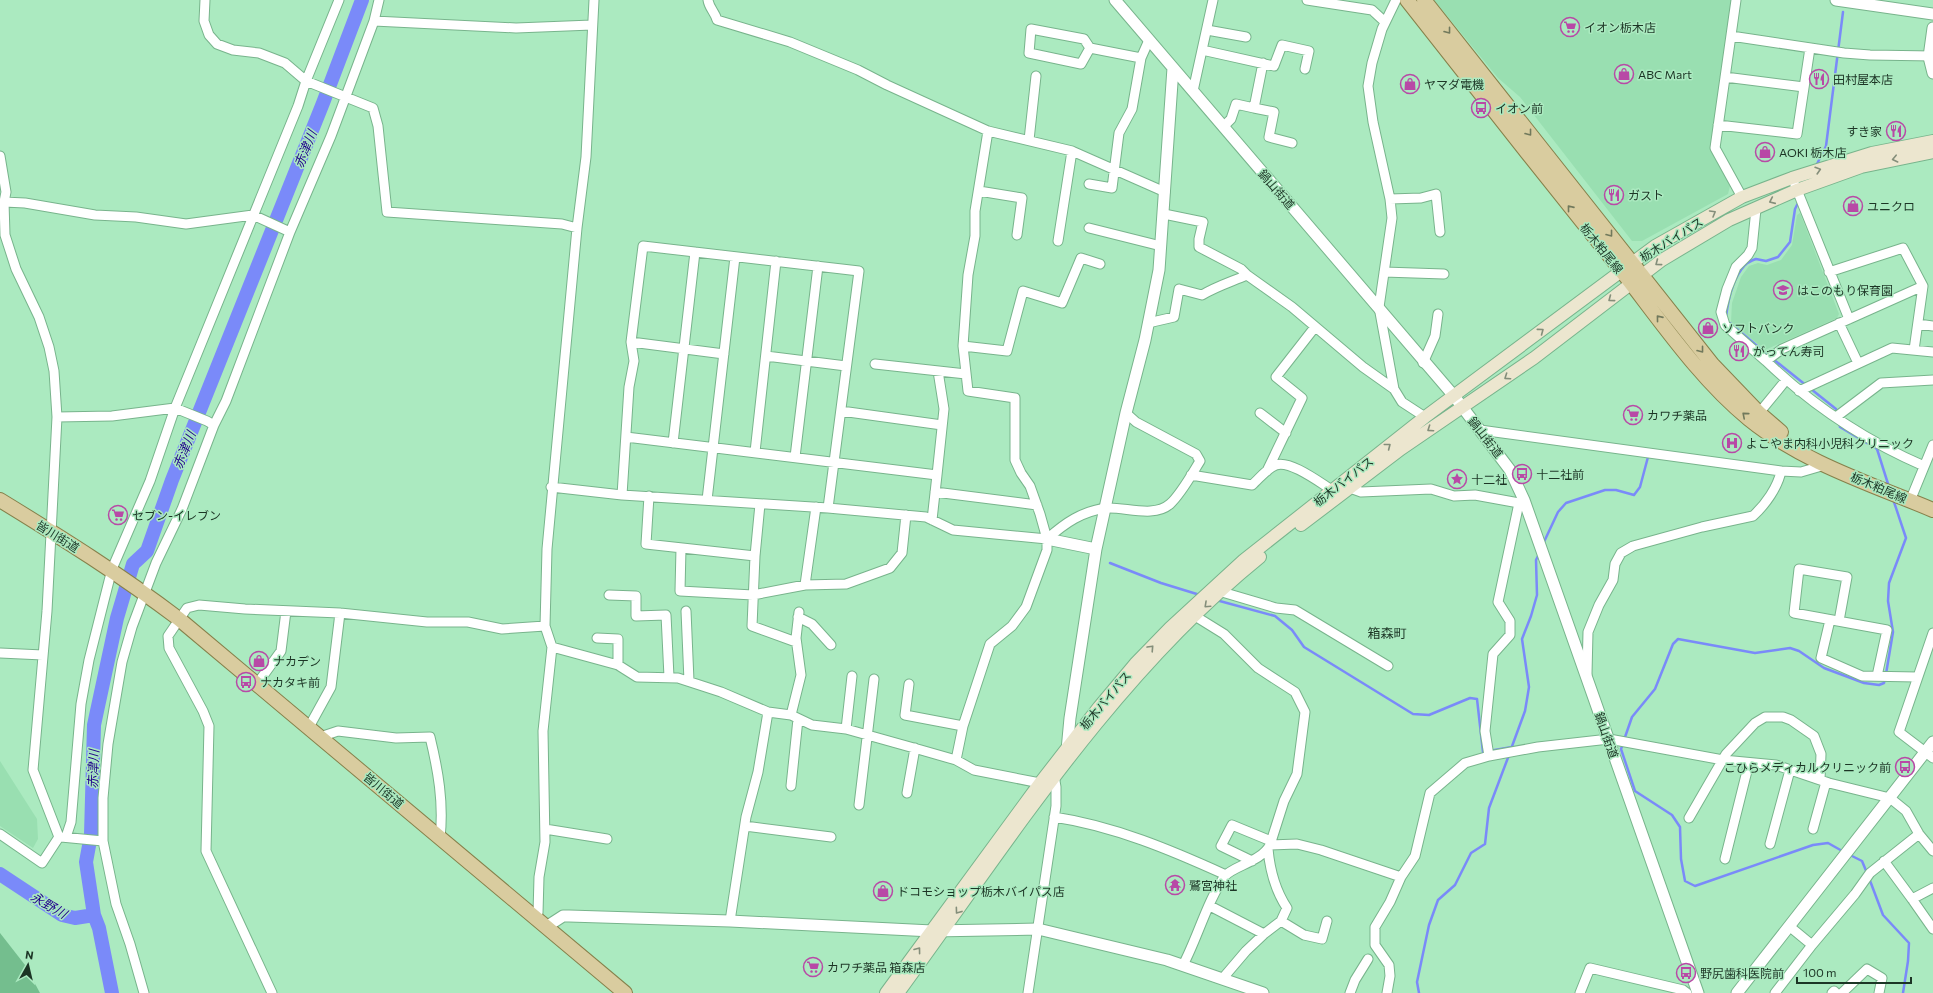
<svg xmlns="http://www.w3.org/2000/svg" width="1933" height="993" font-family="Commissioner,'Noto Sans JP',sans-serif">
<rect width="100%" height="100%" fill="#abeac0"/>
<path fill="#99dfb1" d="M1434,0H1732L1711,149L1730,186L1728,194L1642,241H1632L1520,97L1498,78Z
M1800,213L1839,314L1837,318L1765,350L1731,322L1732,303L1741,277L1749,266L1758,263L1767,265L1781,260L1792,245L1797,215Z
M0,761L37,819L38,839L33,848L0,826Z"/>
<path fill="#74be8e" d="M0,933L25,965L40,993H0Z"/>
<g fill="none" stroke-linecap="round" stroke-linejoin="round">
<path stroke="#7a8af9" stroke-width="2.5" d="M1816,166L1826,146L1843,12
M1726,317C1728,300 1733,278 1745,265C1748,262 1753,260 1756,259L1766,261L1778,257L1790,242L1795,209L1799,201
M1730,323L1769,356
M1773,359L1807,386
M1811,389L1836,409L1837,414
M1839,422L1840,427L1877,449L1889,487
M1543,544L1558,512L1566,503L1605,490H1616L1634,495L1640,487L1648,457
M1110,563L1161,583L1200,595
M1216,600L1275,616L1292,630L1304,647L1413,714L1429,715L1470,698L1477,699L1483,752L1512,747
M1886,674L1893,632L1888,601L1889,583L1906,538L1893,499
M1624,740L1632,717L1655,689L1673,644L1678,639L1755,653L1790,648L1799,651L1824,668L1864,683L1879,685L1884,683L1885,678
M1623,744L1621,749L1635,791L1672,815L1680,827L1681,859L1685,881L1695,886L1813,845L1828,843L1844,852
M1511,749L1525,711L1529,687L1522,639L1531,616L1537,595L1536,560L1539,554
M1848,854L1862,861L1867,873
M1869,878L1883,915L1909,943L1908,961L1903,993
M1419,993L1417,982L1429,925L1438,900L1455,885L1471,853L1485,844L1489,808L1509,755"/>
<path stroke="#7a8af9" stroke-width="14" d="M0,874L62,915L75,918L94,915
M112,993L99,928L94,915L86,862L91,835L94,725L117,618L133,564L147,551L172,480L323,103L362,0"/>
<defs>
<path id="minor" d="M205,0L204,21L209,35L217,44L233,50L259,53L285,63L306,81L373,108L378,126L387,212L562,224L577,228
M708,0C709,8 715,12 717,20L790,42L858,70L887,85L988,131L1072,151L1165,192
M1307,0L1372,10L1385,22
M1736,0L1715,148L1742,197
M374,21L516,28L592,25
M1207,30L1246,37
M1731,36L1844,53L1870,55L1933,56
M1090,48L1081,64L1029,53L1031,29L1084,39L1090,48L1141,58L1149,40
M1202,50L1274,66L1282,45L1309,51L1305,69
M1263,63L1254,108L1274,112L1269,137L1292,143
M1725,77L1804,87
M1193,91L1213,0
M1718,125L1797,134L1810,48
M1223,127L1231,119L1236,104L1254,108
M1029,140L1036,76
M0,156L6,192L4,202L5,235L16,269L39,317L49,347L54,371L57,417L47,611L33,770L59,837L42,863L0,834
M1089,184L1112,188L1119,133L1132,109L1141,58
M1795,185L1849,319
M979,191L1022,198L1017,235
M1390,199L1421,198L1436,194L1440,232
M4,202L25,203L95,215L136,217L186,224L253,215L290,232
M1756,209L1752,248L1748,255L1736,267L1727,289L1721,312L1725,325L1766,361
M1164,214L1203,222L1199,239V247L1241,269L1247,275
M1089,228L1161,246
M1058,241L1072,151
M1384,272L1444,274
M1829,272L1903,248L1923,286L1914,350
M1923,286L1782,349L1766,361C1812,405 1866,441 1924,466
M1148,323L1174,317L1179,289L1202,295C1217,286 1231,282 1247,275L1292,307L1363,367L1394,389L1402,402L1425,417
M1839,323L1858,363
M1918,324L1933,326
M631,342L724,354
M963,346L1007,351L1023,291L1062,303L1081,258L1100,264
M766,356L846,366
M1423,363L1435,336L1438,314
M875,364L966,374
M1394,389L1379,307L1392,218L1390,199L1373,122L1368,86L1372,63L1382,29L1396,0
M1799,391L1892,348L1933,352
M841,411L942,425
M1260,413L1286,433
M1759,413L1786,380
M57,417L112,416L175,408L207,421L214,425
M1836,417L1881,383L1933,380
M1480,430L1781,471L1801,472L1825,465
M626,437L937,475L932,520
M673,443L695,252
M755,452L776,261
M795,457L818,266
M1267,471L1302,398L1276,377L1315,327
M937,475L944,409L938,371
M1191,475L1252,485C1259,479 1267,468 1276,465C1290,460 1319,482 1332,490
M551,487L622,495L828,508L926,517L953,530L1047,539C1065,523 1082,511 1107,508C1126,507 1154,518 1170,504C1181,494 1192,474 1200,461L1196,454L1136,422L1126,413
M1350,488L1361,492L1431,489L1454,496L1475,495L1519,503
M935,492L1037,505
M622,495L629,387L634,361L631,342L643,246L859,271L828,508
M649,496L646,544L755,556L760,504
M707,500L735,257
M1910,501L1933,445
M681,548L680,591L753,595L805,585L846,584L890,568L902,553L906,515
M755,556L752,626L796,642
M805,585L816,507
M1222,592L1276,608L1295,610L1388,666
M609,595L636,596V616L666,615L669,677
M686,611L689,681
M1195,616L1224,634L1258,668L1295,692L1305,712L1297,774L1284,801L1270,845
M798,617L812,624L831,645
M1830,620L1821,658L1862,676L1917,677
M1839,621L1847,577L1799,569L1794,613L1887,630L1877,676
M1933,633L1899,732L1933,758
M597,638L618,639V665
M552,647L618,665L637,677L678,678L721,692L768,712L791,715L812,725L846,729L921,750L956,760L974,770L1040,783
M0,653L43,655
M1587,674L1588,632L1599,605L1613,580L1615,564L1621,553L1633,546L1702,527L1753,516C1765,505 1778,487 1781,471
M257,684L281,651L286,611
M909,684L905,715L963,726
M791,715L801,675L796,638L799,612
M309,727L331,687L340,613
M846,729L852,676
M320,737L338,731L396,738L430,737C438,770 444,803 440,838
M1489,756L1485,731L1493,654L1510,635V621L1498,602L1519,503L1524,500
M956,760L963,726L990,644L1012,626L1026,607L1047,550V539L1040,514L1030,486L1021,473L1015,460V398L968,391L963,346L968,275L975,236V211L988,131
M791,786L798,719
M907,793L915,748
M859,805L874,679
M1054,817C1114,826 1171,850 1226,875
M1689,818L1726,754L1755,723L1765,717H1783L1791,720L1814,736L1821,754L1820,780
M745,826L831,837
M545,829L607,839
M1813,829L1826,782
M61,837L103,841
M66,837L71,822L81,704L89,660L112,569L150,481L175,408L298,106L306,81L339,0
M1770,844L1790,770
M1725,859L1749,763
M1252,861L1221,846L1232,825L1271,841
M1884,861L1912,899L1933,888
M1912,899L1933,929
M1210,906L1264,934
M534,916L538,913L539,877L545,842L543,731L552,647L545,626L547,549L577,228L586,157L594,0
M730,921L746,817L758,772L768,712
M1281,921L1304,935L1322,939L1327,921
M1789,926L1812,945L1855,894L1870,873L1919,834
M1183,965C1197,939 1208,899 1225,876C1233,866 1261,862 1270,845L1297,844L1321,850L1401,877
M1223,978L1246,951L1264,934L1281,921L1287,908C1275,890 1270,871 1268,849
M144,993L130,944L116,904L103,841V798L108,744L122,662L132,627L156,563L182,509L214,425L226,401L290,232L331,136L374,21L379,0
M272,993L206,851L209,726L203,711L169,648L168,636L187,608L199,605L245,609L340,613L427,622H468L502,629L545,626
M1028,993L1056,806V787L1054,775
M1350,993L1355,980L1368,959
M1387,993L1390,976L1389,965L1375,945V927L1390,902L1401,877L1415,856L1430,793L1465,763L1489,756L1538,747L1609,739L1723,760L1776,765L1829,783L1890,798L1906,811L1919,834L1933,851
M1580,993L1590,968L1683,990L1687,993
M1775,993L1812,945
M1832,993L1834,991L1836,993
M1842,993L1867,969L1882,978L1879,993"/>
<path id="tertiary" d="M1115,0L1454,396L1510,470L1524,500L1698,993
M1836,0L1933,14
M1933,28L1929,57L1933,73
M1047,539L1096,549
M1067,750L1070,718L1096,549L1126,413L1145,340L1159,270L1173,68
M546,927L563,916H569L730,921L932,931L1038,929L1167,960L1263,993
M1737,993L1933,742"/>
<path id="secondary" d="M1301,525L1401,449L1534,358L1662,260L1729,220L1797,190L1861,167L1933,152
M886,993L1040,783L1099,707L1135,664L1170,628L1244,560L1425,417L1655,246L1742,197L1792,178L1872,153L1933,141
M898,993C1009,841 1112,677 1260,557"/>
<path id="primary" d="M1407,0C1479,92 1551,183 1624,274C1662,323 1701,380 1749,419C1802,462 1871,484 1933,510
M1424,0L1712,364L1759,413L1781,432
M0,500C62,538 121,575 179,619L625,993"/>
</defs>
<use href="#minor" stroke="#78b48c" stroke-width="11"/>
<use href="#tertiary" stroke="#78b48c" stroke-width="13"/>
<use href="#secondary" stroke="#78b48c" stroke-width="14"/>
<use href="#primary" stroke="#86814b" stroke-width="16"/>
<use href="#minor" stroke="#fff" stroke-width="9"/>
<use href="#tertiary" stroke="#fff" stroke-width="11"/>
<use href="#secondary" stroke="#ece6cf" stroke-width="12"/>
<use href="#primary" stroke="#d9cc9f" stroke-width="14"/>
</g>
<defs><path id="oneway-chevron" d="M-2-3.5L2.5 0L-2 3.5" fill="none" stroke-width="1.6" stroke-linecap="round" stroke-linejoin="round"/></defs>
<g stroke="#71795c">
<use href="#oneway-chevron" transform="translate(1448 31) rotate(52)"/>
<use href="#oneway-chevron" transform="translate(1529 133) rotate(52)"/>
<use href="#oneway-chevron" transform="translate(1570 208) rotate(-129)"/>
<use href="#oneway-chevron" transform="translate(1610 234) rotate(52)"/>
<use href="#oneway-chevron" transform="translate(1659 318) rotate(-129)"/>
<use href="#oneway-chevron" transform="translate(1701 350) rotate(52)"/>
<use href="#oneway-chevron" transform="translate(1745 415) rotate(-139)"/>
</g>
<g stroke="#848e7a">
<use href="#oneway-chevron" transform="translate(1895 159) rotate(167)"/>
<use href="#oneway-chevron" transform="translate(1818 170) rotate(-17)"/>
<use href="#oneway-chevron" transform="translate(1772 201) rotate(156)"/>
<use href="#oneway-chevron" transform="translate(1713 213) rotate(-30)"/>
<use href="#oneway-chevron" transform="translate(1658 263) rotate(143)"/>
<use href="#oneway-chevron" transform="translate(1611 299) rotate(143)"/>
<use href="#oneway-chevron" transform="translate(1541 331) rotate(-37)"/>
<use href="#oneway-chevron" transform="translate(1507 377) rotate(146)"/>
<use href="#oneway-chevron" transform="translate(1430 429) rotate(146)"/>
<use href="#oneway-chevron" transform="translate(1388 446) rotate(-38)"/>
<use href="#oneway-chevron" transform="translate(1207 605) rotate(137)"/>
<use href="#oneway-chevron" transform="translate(1151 648) rotate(-47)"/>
<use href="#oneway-chevron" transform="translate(958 911) rotate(126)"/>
<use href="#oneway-chevron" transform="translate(918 950) rotate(-53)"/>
</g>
<defs>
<symbol id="supermarket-ring" viewBox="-11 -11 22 22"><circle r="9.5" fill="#abeac0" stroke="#b849a6" stroke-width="1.5"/><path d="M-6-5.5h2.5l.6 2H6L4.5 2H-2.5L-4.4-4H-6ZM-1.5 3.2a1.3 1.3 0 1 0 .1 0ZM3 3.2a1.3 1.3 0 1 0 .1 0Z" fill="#b849a6"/></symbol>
<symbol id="shop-ring" viewBox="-11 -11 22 22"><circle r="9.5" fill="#abeac0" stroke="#b849a6" stroke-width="1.5"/><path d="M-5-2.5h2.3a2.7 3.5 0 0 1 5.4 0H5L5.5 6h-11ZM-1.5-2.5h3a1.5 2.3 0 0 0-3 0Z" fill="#b849a6"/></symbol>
<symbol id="restaurant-ring" viewBox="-11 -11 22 22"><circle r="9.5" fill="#abeac0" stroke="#b849a6" stroke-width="1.5"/><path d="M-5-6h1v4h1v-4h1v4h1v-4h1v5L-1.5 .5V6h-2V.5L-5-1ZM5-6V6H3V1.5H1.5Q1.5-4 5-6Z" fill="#b849a6"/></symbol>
<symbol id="bus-ring" viewBox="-11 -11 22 22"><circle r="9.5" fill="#abeac0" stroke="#b849a6" stroke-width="1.5"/><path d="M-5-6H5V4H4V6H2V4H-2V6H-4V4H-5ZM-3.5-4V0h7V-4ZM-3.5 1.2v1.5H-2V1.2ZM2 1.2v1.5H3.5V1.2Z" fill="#b849a6"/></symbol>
<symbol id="school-ring" viewBox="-11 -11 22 22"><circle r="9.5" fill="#abeac0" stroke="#b849a6" stroke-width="1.5"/><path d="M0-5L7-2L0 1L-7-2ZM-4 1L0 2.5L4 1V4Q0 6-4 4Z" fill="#b849a6"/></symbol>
<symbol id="hospital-ring" viewBox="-11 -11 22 22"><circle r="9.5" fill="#abeac0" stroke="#b849a6" stroke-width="1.5"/><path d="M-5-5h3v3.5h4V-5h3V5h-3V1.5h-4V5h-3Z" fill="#b849a6"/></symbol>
<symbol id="sight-ring" viewBox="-11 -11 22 22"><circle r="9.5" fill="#abeac0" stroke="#b849a6" stroke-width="1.5"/><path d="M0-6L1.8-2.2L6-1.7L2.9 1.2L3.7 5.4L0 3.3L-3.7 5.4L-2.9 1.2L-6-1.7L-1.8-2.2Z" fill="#b849a6"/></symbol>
<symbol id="temple-ring" viewBox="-11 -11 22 22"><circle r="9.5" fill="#abeac0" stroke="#b849a6" stroke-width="1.5"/><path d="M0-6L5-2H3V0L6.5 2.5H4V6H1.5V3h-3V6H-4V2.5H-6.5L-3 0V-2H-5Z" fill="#b849a6"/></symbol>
</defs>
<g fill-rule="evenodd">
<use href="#supermarket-ring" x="1559" y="16" width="22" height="22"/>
<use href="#shop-ring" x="1613" y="63" width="22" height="22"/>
<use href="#restaurant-ring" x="1808" y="68" width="22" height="22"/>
<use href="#shop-ring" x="1399" y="73" width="22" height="22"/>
<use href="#bus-ring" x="1470" y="97" width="22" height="22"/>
<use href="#restaurant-ring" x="1885" y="120" width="22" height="22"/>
<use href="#shop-ring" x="1754" y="141" width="22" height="22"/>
<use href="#restaurant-ring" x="1603" y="184" width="22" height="22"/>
<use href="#shop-ring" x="1842" y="195" width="22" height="22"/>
<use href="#school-ring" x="1772" y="279" width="22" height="22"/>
<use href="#shop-ring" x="1697" y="317" width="22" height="22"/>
<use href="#restaurant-ring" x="1728" y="340" width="22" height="22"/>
<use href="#supermarket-ring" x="1622" y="404" width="22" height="22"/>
<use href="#hospital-ring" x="1721" y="432" width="22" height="22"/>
<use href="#bus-ring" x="1511" y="463" width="22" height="22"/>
<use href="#sight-ring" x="1446" y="468" width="22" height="22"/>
<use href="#supermarket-ring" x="107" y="504" width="22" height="22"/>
<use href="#shop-ring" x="248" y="650" width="22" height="22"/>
<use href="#bus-ring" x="235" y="671" width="22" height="22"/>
<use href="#bus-ring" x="1894" y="756" width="22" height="22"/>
<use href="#temple-ring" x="1164" y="874" width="22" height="22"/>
<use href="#shop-ring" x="872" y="880" width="22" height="22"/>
<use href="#supermarket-ring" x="802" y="956" width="22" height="22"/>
<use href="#bus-ring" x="1675" y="962" width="22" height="22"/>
</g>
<g text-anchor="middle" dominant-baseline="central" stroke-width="3" stroke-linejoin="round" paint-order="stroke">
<g font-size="12" fill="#1c3525" stroke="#abeac0" text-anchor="start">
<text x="1584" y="27">イオン栃木店</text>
<text x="1638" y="74">ABC Mart</text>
<text x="1833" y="79">田村屋本店</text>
<text x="1424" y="84">ヤマダ電機</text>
<text x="1495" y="108">イオン前</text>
<text x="1882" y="131" text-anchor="end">すき家</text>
<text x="1779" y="152">AOKI 栃木店</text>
<text x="1628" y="195">ガスト</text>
<text x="1867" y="206">ユニクロ</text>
<text x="1797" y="290">はこのもり保育園</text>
<text x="1722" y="328">ソフトバンク</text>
<text x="1753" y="351">がってん寿司</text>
<text x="1647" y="415">カワチ薬品</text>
<text x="1746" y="443">よこやま内科小児科クリニック</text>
<text x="1536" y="474">十二社前</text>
<text x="1471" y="479">十二社</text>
<text x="132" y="515">セブン-イレブン</text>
<text x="273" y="661">ナカデン</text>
<text x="260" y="682">ナカタキ前</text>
<text x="1891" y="767" text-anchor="end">こひらメディカルクリニック前</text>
<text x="1189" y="885">鷲宮神社</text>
<text x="897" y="891">ドコモショップ栃木バイパス店</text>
<text x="827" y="967">カワチ薬品 箱森店</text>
<text x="1700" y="973">野尻歯科医院前</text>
</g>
<g font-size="12" fill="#1c3525" stroke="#abeac0">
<text transform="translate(1277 189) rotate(49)">鍋山街道</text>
<text transform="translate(1671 239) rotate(-32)">栃木バイパス</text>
<text transform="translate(1602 248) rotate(51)">栃木粕尾線</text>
<text transform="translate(1486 437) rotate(52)">鍋山街道</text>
<text transform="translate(1343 481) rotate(-38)">栃木バイパス</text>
<text transform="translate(1879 487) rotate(23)">栃木粕尾線</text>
<text transform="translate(58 536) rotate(32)">皆川街道</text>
<text transform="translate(1105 700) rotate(-50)">栃木バイパス</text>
<text transform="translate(1607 735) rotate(71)">鍋山街道</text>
<text transform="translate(384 790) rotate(40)">皆川街道</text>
</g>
<g font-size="13" font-style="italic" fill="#21008d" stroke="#abeac0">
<text transform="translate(305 149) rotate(-68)">赤津川</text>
<text transform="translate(184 450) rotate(-68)">赤津川</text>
<text transform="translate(93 769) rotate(-88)">赤津川</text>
<text transform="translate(49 905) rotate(30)">永野川</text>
</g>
<g font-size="13" fill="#1c3525" stroke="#abeac0">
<text x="1387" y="633">箱森町</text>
</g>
</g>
<g transform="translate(28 965) rotate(8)" stroke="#abeac0" stroke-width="3" paint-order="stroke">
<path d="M0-3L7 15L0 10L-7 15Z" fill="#1c3525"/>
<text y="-6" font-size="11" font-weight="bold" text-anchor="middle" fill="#1c3525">N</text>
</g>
<path d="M1797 977v6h114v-6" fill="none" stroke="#1c3525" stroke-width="2"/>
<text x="1803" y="977" font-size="12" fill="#1c3525" stroke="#abeac0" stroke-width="3" paint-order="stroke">100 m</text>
</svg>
